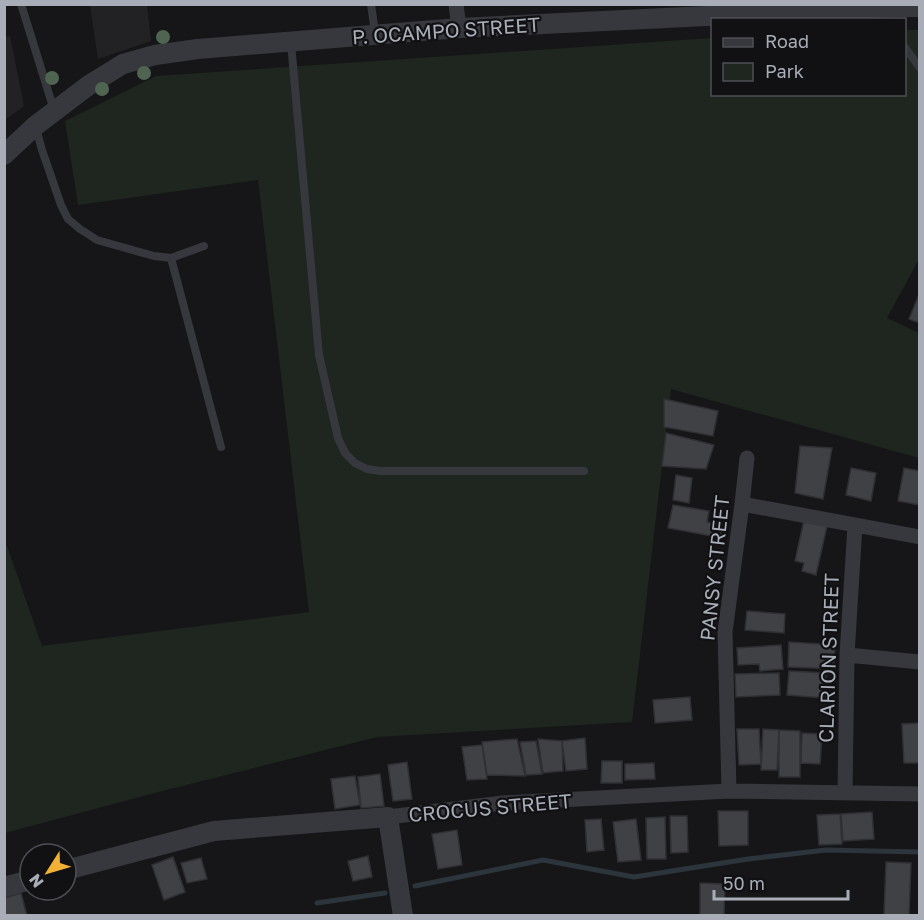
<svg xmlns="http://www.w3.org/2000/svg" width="924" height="920" font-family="'Golos Text',sans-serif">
<rect width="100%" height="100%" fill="#161618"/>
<path fill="#222225" d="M90,5H147L151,41L98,59Z
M10,36L24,106L5,120V37Z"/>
<path fill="#1e261f" d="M905,30H919V259L887,318L919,333V458L671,389L632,722L377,737L162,791L5,833V547L7,546L42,646L309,612L258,180L78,205L65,121L156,76L712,38V94H904Z"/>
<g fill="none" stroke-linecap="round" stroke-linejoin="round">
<path stroke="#2c353c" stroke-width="5" d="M415,886L543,860L634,877L748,859L826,850L920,852
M317,903L385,893"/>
</g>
<path fill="#404145" stroke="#303034" stroke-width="1.5" d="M920,292V323L909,319Z
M664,399L718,411L713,436L664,427Z
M666,433L714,445L706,469L662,466Z
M800,446L832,448L823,499L795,493Z
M851,468L876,473L871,501L846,495Z
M904,468L920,471V505L898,501Z
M676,475L692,478L689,503L673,500Z
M673,505L709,511L707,522L725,525L722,538L668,528Z
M804,520L827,526L816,575L802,571L804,563L795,561Z
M747,611L785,614L784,633L745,630Z
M789,642L835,645L834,669L788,667Z
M781,645L783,669L760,671L759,664L738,665L737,648Z
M789,671L826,673L825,698L787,695Z
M779,673L780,695L736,697L735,674Z
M690,697L692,720L655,723L653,700Z
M920,723V763H904L902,724Z
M737,729H759L761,764L739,765Z
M763,729L779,730L777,770H761Z
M779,730L800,731V777H779Z
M802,733L822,734L820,764L801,763Z
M585,738L587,769L566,771L562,741Z
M517,739L525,776L487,775L482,742Z
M538,739L562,741L563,771L543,773Z
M536,741L542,774L526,775L520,742Z
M482,745L487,779L467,780L462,747Z
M602,761H622V783H601Z
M407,762L412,799L393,801L388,765Z
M654,763L655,779L625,780V764Z
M380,774L384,806L361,808L358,777Z
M355,776L360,805L335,809L331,779Z
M718,811H748V845L719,846Z
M872,812L874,839L843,841L841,814Z
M840,814L842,844L819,845L817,815Z
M670,816H687L688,852L671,853Z
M665,817L666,859H647L646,818Z
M601,819L604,850L587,852L585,820Z
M636,819L641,860L618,862L613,822Z
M457,830L462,865L438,869L432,834Z
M368,856L372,877L353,881L348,861Z
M173,857L185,892L164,900L152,865Z
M201,858L207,879L187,883L181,863Z
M886,862L911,863L909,916L884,915Z
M700,883L725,884L724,915H700Z
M21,893L27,916H4V898Z"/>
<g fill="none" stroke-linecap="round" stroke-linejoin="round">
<path stroke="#37383d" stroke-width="8" d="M21,4L54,110
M371,4L375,33
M291,43L319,355L338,438L345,453L355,463L367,469L381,471H584
M904,46L920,68
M36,128L42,150L61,205L68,219L80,229L97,240L154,256L171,258L204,246
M171,258L221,447"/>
<path stroke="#37383d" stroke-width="15" d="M456,4L459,28
M742,504L920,537
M847,655L920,662
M729,791L725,632L742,504L747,458
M845,793L847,655L855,525
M388,817L503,803L729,791L920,794"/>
<path stroke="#37383d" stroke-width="20" d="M4,155L35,126L89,85L123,64L155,55L198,49L459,28L893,7H920
M66,870L214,831L388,817L403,916
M4,887L30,880"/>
</g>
<g fill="#506452">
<circle cx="163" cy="37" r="7"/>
<circle cx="144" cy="73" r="7"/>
<circle cx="52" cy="78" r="7"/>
<circle cx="102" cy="89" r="7"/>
</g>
<g text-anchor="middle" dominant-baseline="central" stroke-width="4.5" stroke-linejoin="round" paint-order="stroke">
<g font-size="20" fill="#a8adb8" stroke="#111113">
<text transform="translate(446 30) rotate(-4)">P. OCAMPO STREET</text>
<text transform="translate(714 568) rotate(-84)">PANSY STREET</text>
<text transform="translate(828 658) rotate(-88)">CLARION STREET</text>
<text transform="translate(490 807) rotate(-5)">CROCUS STREET</text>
</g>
</g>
<rect width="924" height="920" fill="none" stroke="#a8adb8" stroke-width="12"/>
<rect x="711" y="18" width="195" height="78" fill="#111113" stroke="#4d4f55" stroke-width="1.5"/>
<rect x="723" y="38" width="30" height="9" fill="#37383d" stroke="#4d4f55" stroke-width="1.5"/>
<text x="765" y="48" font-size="18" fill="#a8adb8">Road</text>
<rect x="723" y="63" width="30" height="18" fill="#1e261f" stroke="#4d4f55" stroke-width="1.5"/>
<text x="765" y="78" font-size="18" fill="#a8adb8">Park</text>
<g transform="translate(48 872) rotate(233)"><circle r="28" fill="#111113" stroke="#4d4f55" stroke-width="1.5"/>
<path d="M0-4.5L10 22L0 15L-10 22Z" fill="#f2b134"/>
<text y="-9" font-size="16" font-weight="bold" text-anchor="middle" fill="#a8adb8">N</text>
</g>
<path d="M714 890v9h134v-9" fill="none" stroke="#a8adb8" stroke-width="3"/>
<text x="723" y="890" font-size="18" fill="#a8adb8" stroke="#111113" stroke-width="4.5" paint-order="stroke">50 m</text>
</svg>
